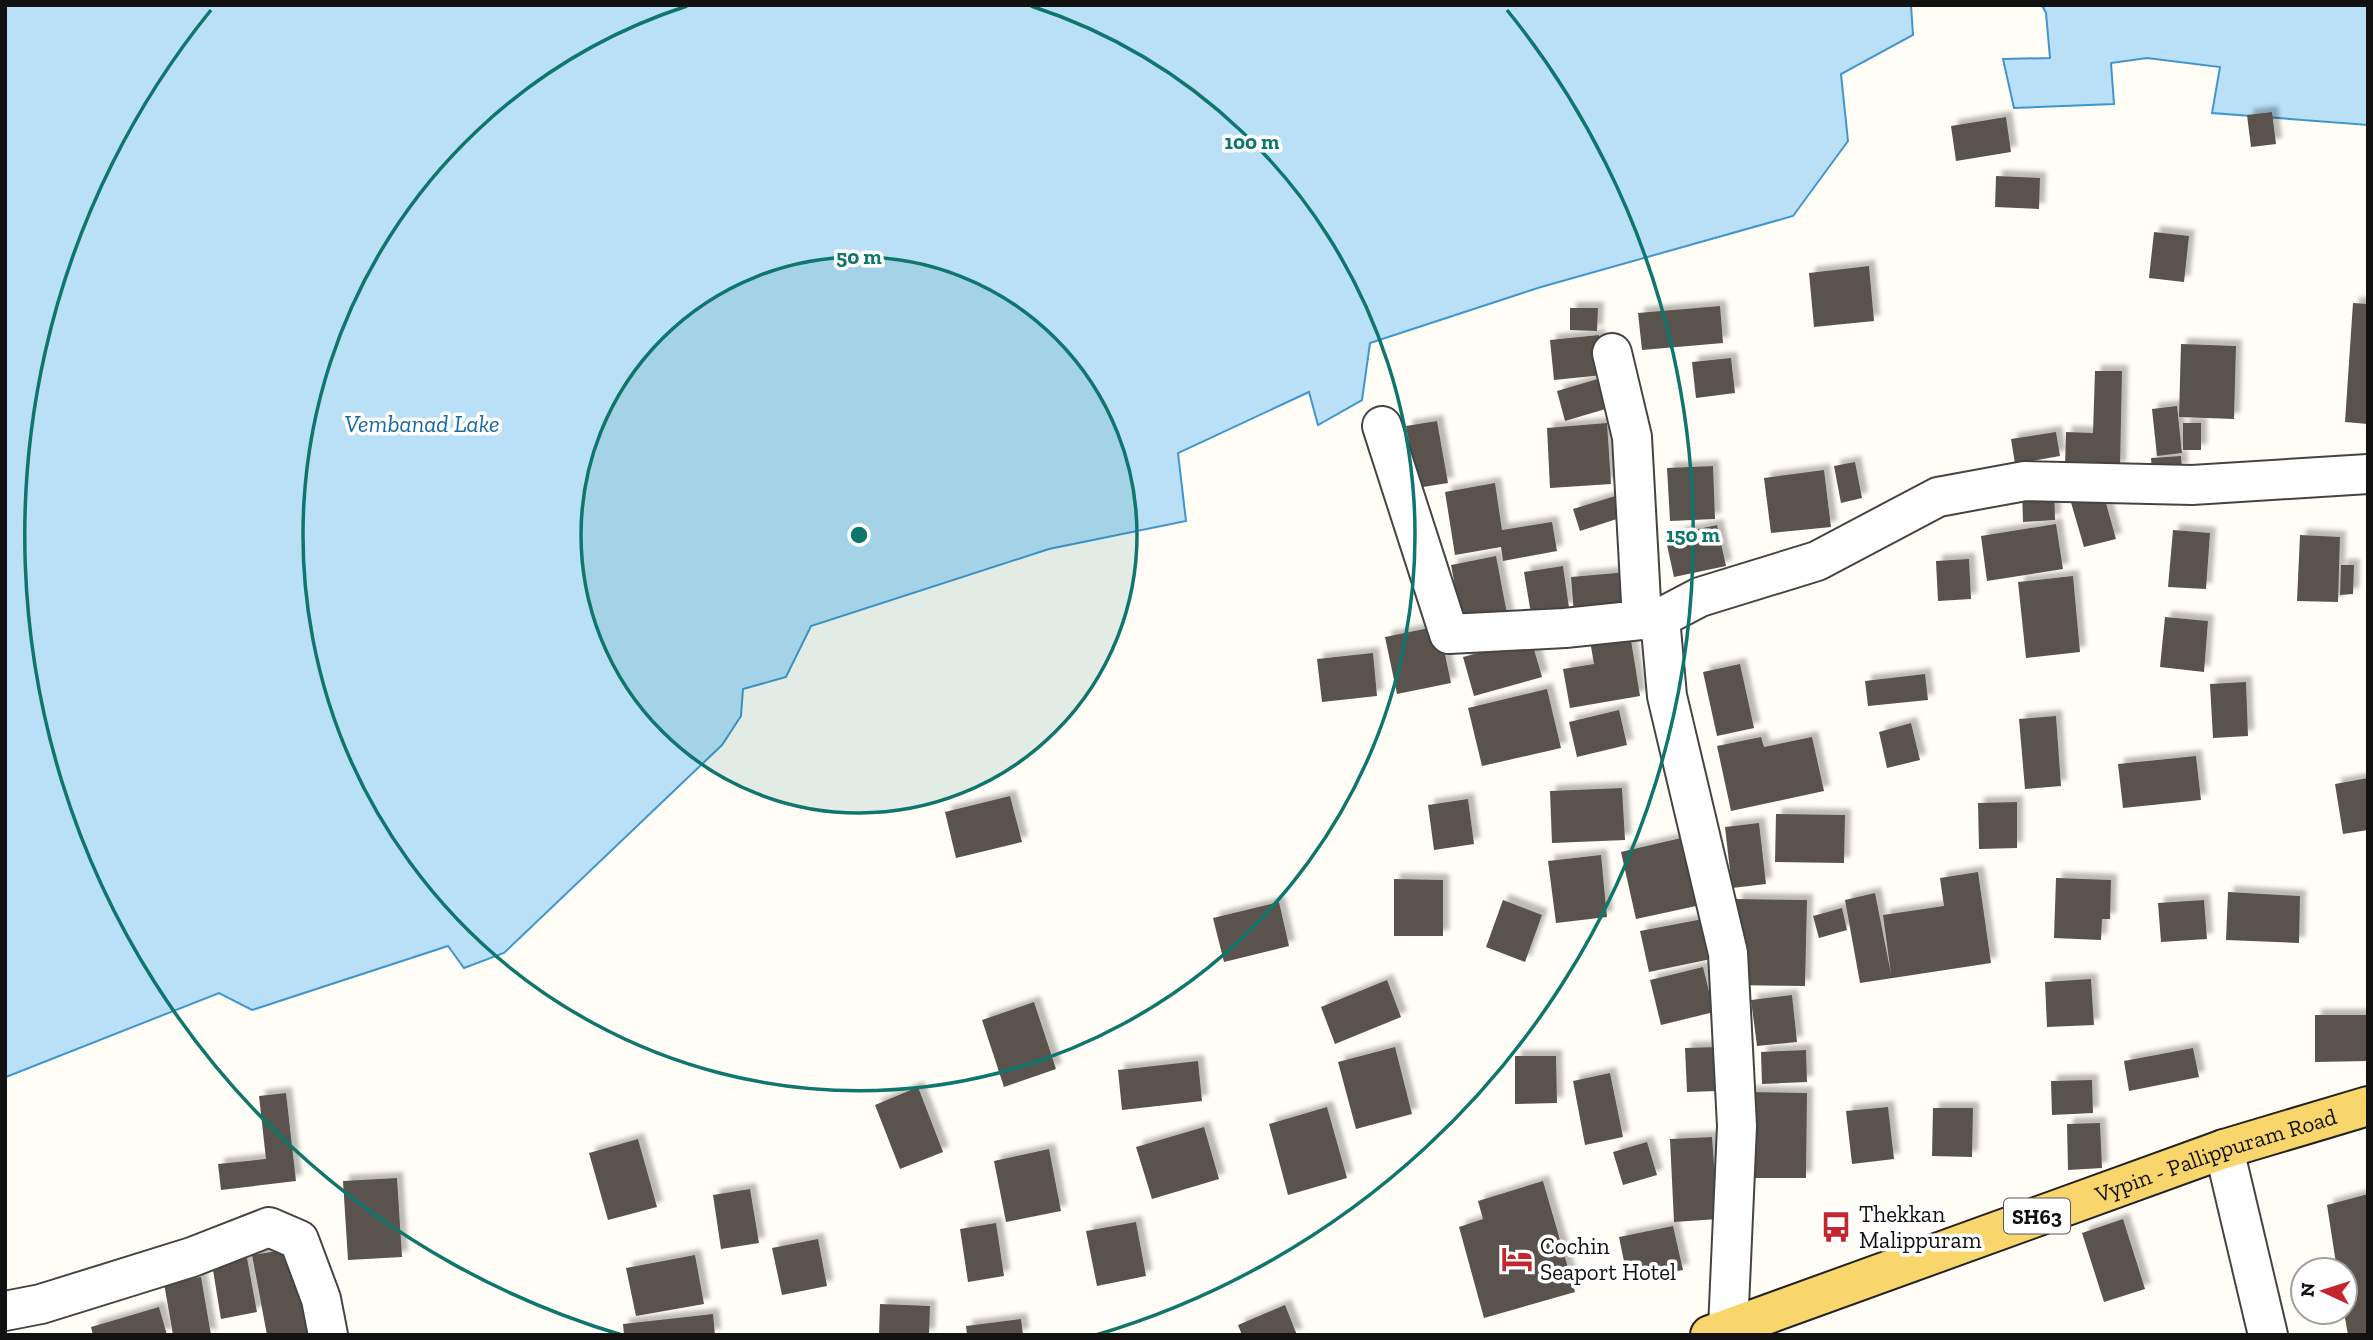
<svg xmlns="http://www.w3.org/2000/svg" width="2373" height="1340" font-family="'Zilla Slab',serif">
<defs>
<filter id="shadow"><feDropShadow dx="6" dy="-6" stdDeviation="2" flood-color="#0004"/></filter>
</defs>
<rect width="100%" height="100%" fill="#fffdf5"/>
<path fill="#b9e0f7" stroke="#3f96cf" stroke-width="2" d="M5,5H1911L1913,35L1841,74L1848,141L1793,216L1541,287L1370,343L1362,400L1318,425L1309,392L1178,453L1186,521L1049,549L811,626L786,677L743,689L741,716L722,745L504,953L464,968L448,946L252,1010L219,993L6,1077Z
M2042,5H2368V125L2212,113L2220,67L2147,58L2111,63L2114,104L2014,108L2003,59L2050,58L2046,13Z"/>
<path fill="#5a524d" filter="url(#shadow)" d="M2272,112L2276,144L2251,147L2247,115Z
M2006,117L2011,152L1956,161L1951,126Z
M1996,176L2040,178L2039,209L1995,207Z
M2154,232L2189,236L2184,282L2149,278Z
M1869,266L1874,321L1814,327L1809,273Z
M2353,303L2368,304V424L2345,422Z
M1720,306L1723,343L1642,350L1638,313Z
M1570,308H1598L1597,331L1570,330Z
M1599,335L1603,375L1554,380L1550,340Z
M2181,344L2236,346L2234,419L2179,417Z
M1731,358L1735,393L1696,398L1692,362Z
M2095,371H2122L2120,468L2065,467L2066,432L2093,433Z
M1601,378L1609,408L1565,421L1557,391Z
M2177,406L2182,453L2157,456L2152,409Z
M1437,421L1448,483L1417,488L1406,426Z
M1607,423L1611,484L1550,488L1547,428Z
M2183,423H2201V450H2183Z
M2056,432L2060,456L2015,464L2011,439Z
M2181,456L2182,469L2152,471L2151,458Z
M1855,462L1862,498L1841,503L1834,466Z
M1713,466L1715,519L1670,521L1667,468Z
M1824,470L1831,527L1771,533L1764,478Z
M1495,483L1502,530L1552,522L1557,551L1503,561L1501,547L1455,555L1445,492Z
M2054,488L2055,520L2023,522L2022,489Z
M2102,489L2116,539L2084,547L2070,499Z
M1622,494L1629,515L1580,531L1573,509Z
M2056,524L2063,569L1987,581L1981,536Z
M1717,525L1726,566L1674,577L1665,536Z
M2173,530L2210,533L2206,589L2168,587Z
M2300,535L2340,537L2338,602L2297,601Z
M1496,556L1508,619L1463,628L1451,565Z
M1969,559L1971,599L1938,601L1936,561Z
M2341,565H2354L2353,594L2340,595Z
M1563,566L1569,608L1531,614L1524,572Z
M1628,572L1632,609L1574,614L1571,577Z
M2073,576L2080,652L2026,658L2018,582Z
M2165,617L2208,621L2204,672L2160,667Z
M1439,626L1451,683L1397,694L1385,637Z
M1629,628L1640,696L1570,708L1563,669L1594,664L1589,635Z
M1531,639L1542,677L1474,696L1463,657Z
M1373,653L1377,696L1322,702L1317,659Z
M1740,664L1754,728L1717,736L1703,672Z
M1925,674L1928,700L1868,706L1865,681Z
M2246,682L2248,736L2213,738L2210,684Z
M1547,689L1561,748L1482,766L1468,708Z
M1619,710L1627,745L1577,757L1569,722Z
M2056,716L2061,786L2025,789L2019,719Z
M1911,723L1920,760L1887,768L1879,732Z
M1761,737L1764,747L1812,737L1824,791L1731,811L1717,746Z
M2196,756L2201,800L2123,808L2118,764Z
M2368,778V830L2343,834L2335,784Z
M1622,788L1625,840L1552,843L1550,791Z
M1010,796L1022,842L956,858L945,812Z
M1468,799L1474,844L1434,850L1428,805Z
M2017,802V848L1979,849L1978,803Z
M1776,814L1845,815L1844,863L1775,862Z
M1759,823L1766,884L1732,888L1725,827Z
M1694,835L1710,903L1636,919L1621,852Z
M1601,855L1607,917L1556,923L1548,861Z
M1978,872L1991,963L1860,983L1845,900L1875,893L1891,974L1883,915L1944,906L1940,878Z
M2056,878L2111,880L2110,919H2102L2101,940L2054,938Z
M1394,879L1443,880V936H1394Z
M2228,892L2300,896L2299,943L2226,940Z
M1736,899L1807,900L1805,986L1735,985Z
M1503,900L1542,915L1525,962L1486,947Z
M2204,900L2207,939L2161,942L2158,903Z
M1279,902L1289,946L1224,962L1213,918Z
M1842,908L1847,930L1819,938L1813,916Z
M1703,919L1711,959L1649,972L1640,931Z
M1703,967L1714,1012L1661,1025L1650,980Z
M2091,979L2094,1025L2047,1027L2045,982Z
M1387,980L1401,1017L1335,1044L1321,1007Z
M1792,995L1797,1042L1757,1046L1751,1000Z
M1034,1002L1056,1069L1004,1087L982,1020Z
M2315,1015H2368V1061L2315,1062Z
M1395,1047L1412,1114L1356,1129L1338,1062Z
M1717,1047L1718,1091L1687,1092L1685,1048Z
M2193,1048L2199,1077L2129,1091L2124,1061Z
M1806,1050L1807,1082L1762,1084L1761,1052Z
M1515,1056H1556L1557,1103L1515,1104Z
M1198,1061L1202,1101L1122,1110L1118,1070Z
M1610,1073L1623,1137L1585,1145L1573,1081Z
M2092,1080L2093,1113L2052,1115L2051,1081Z
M918,1087L943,1152L900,1169L875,1105Z
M1748,1092L1807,1093L1806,1178H1747Z
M286,1093L296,1181L221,1190L218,1164L266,1159L259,1096Z
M1327,1107L1347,1178L1288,1195L1269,1124Z
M1888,1107L1894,1159L1852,1164L1846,1111Z
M1933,1108H1973L1972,1157L1932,1156Z
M2100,1123L2102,1168L2068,1170L2067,1124Z
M1204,1127L1219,1179L1152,1199L1136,1147Z
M1712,1137L1718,1219L1674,1222L1670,1139Z
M638,1139L657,1207L608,1220L589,1153Z
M1647,1142L1657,1175L1623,1185L1613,1152Z
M1049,1149L1061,1211L1006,1222L994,1161Z
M397,1178L402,1257L348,1260L343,1181Z
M1543,1181L1575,1292L1484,1318L1459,1227L1483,1219L1478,1201Z
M750,1189L759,1243L721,1249L713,1195Z
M2368,1194V1335H2348L2344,1312L2345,1270H2337L2327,1205Z
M2123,1219L2145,1289L2104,1302L2082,1233Z
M1136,1222L1146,1276L1097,1286L1086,1231Z
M996,1223L1004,1276L968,1282L960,1229Z
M1673,1226L1683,1270L1628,1281L1619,1237Z
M818,1239L827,1286L782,1295L772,1248Z
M297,1248L313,1335H267L252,1255Z
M695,1255L704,1304L636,1316L626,1268Z
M247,1258L257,1312L221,1319L212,1264Z
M201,1277L211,1335H173L164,1283Z
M880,1304L930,1306L929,1335H879Z
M1285,1305L1297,1335H1242L1238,1325Z
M159,1307L167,1335H93L91,1327Z
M713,1314L715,1335H624L623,1324Z
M1021,1319L1023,1335H967L966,1326Z"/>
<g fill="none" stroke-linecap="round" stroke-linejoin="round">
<defs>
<path id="minor" d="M1612,353L1632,437L1642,620
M1382,426L1449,634L1565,628L1660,618L1700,597L1817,561L1938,497L2025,481L2192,485L2368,474
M1660,618L1667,696L1728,953L1737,1126L1728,1329
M2224,1149L2268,1335
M5,1311L41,1304L192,1257L269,1227L299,1240L321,1299L328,1335"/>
<g id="major">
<path id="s1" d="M1710,1335L2224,1149L2368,1106"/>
</g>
</defs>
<use href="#minor" stroke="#444" stroke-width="42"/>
<use href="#major" stroke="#222" stroke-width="42"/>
<use href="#minor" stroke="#fff" stroke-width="38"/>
<use href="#major" stroke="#f9d66b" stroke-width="38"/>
</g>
<circle cx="859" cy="535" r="278" fill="#0f766e" fill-opacity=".12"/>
<g fill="none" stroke="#0f766e" stroke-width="3.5">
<circle cx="859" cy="535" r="278"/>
<path d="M1031 6A556 556 0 1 1 687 6"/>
<path d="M622 1335A834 834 0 0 1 211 10M1507 10A834 834 0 0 1 1096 1335"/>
</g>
<defs>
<symbol id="bus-bare" viewBox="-9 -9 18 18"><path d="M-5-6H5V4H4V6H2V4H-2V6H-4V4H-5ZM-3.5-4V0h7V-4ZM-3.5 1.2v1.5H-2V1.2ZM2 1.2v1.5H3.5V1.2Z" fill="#c4262e" stroke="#fff" stroke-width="2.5" paint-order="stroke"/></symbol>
<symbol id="hotel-bare" viewBox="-9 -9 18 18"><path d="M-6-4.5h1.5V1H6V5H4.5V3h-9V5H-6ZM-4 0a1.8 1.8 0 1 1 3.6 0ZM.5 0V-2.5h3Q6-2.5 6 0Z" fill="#c4262e" stroke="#fff" stroke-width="2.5" paint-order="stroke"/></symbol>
</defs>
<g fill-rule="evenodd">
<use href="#bus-bare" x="1814" y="1205" width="44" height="44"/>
<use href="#hotel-bare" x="1495" y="1237" width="44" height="44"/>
</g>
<g text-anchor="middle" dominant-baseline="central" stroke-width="7" stroke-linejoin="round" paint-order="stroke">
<rect fill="#fff" stroke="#585858" stroke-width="2" x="2004" y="1198.5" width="66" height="35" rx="5"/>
<g font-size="21" font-weight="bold" fill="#111">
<text x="2037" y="1216">SH63</text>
</g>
<g font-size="23" fill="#111" stroke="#fff">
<text stroke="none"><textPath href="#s1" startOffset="537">Vypin - Pallippuram Road</textPath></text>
</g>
<g font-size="23" fill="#111" stroke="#fff" text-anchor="start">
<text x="1859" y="1214">Thekkan<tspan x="1859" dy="26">Malippuram</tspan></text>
<text x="1540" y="1246">Cochin<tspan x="1540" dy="26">Seaport Hotel</tspan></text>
</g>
<g font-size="24" font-style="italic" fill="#1768a6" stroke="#fff">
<text x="422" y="423">Vembanad Lake</text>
</g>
</g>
<circle cx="859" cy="535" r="10" fill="#0f766e" stroke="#fff" stroke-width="3.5"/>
<g font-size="21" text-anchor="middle" font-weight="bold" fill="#0f766e" stroke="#fff" stroke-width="7" stroke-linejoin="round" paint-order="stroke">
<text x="1252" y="149">100 m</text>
<text x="859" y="264">50 m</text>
<text x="1693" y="542">150 m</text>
</g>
<rect width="2373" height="1340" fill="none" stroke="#111111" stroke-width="14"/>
<g transform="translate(2324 1291) rotate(274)"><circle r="33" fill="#ffffff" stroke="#a0a0a0" stroke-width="2"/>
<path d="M0-5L12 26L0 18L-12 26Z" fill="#c4262e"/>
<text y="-10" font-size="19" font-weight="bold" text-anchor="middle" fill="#111111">N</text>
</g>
</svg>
